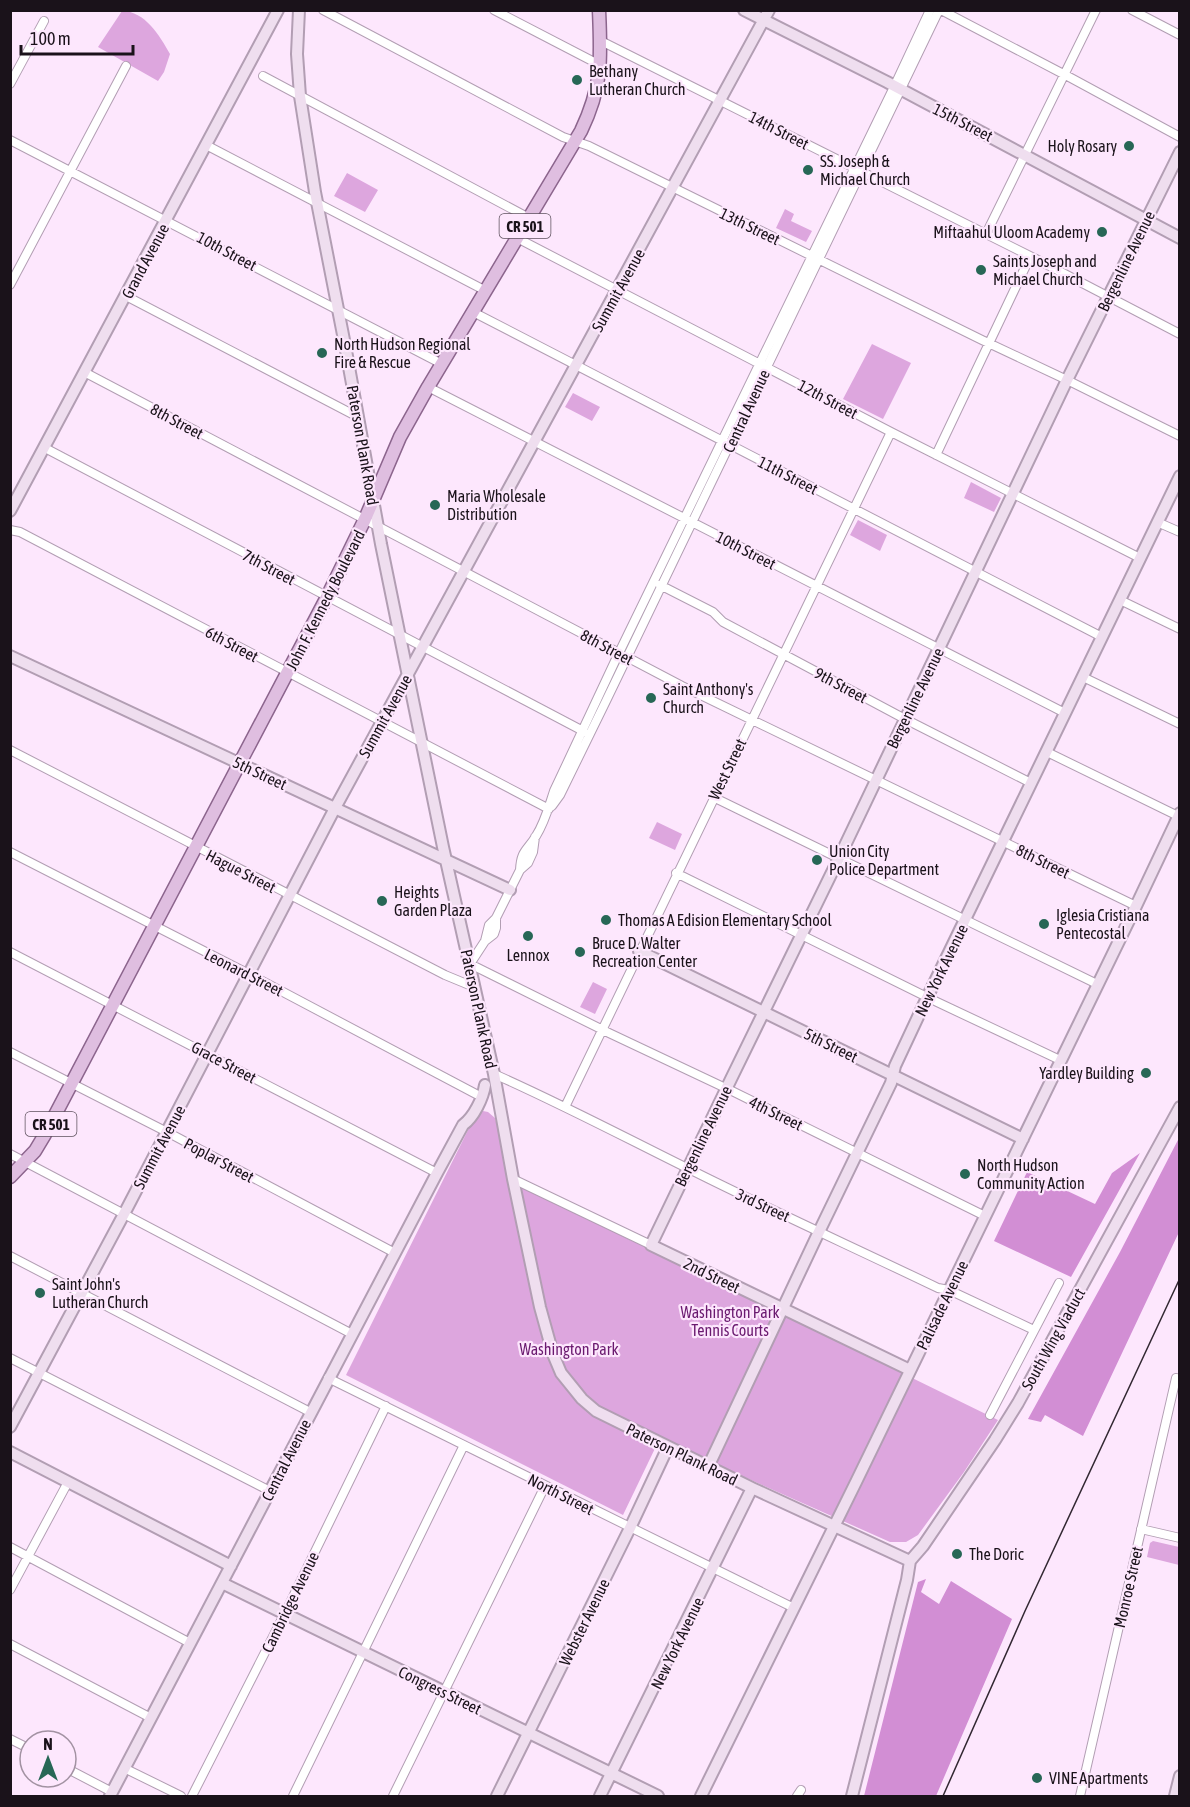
<svg xmlns="http://www.w3.org/2000/svg" width="1190" height="1807" font-family="'Asap Condensed',sans-serif">
<rect width="100%" height="100%" fill="#fde7fd"/>
<path fill="#dda6de" d="M122,11C145,11 160,36 170,54L164,72L158,81L98,47Z
M347,173L378,190L365,212L334,196Z
M785,209L794,214L791,221L812,231L806,242L776,228Z
M872,344L911,363L883,419L843,399Z
M573,393L600,407L592,421L565,407Z
M971,482L1001,498L994,512L964,498Z
M858,520L887,535L880,551L850,535Z
M657,822L682,834L675,850L649,838Z
M593,982L607,989L595,1014L580,1007Z
M483,1111L488,1112L495,1118L512,1182L998,1420L964,1472L918,1535L906,1542H890L715,1464L660,1438L623,1515L346,1375L475,1116Z
M1153,1541L1179,1547V1565L1147,1557L1150,1543Z"/>
<path fill="#d28ed4" d="M1179,1138V1232L1083,1436L1045,1415L1041,1422L1028,1419L1120,1252Z
M1140,1153L1071,1277L994,1241L1027,1172L1095,1204L1112,1173Z
M926,1579L921,1592L939,1604L951,1581L1012,1619L936,1796H864L918,1582Z"/>
<g fill="none" stroke-linecap="round" stroke-linejoin="round">
<defs>
<path id="street" d="M323,10L563,137L589,146L982,340L1067,380L1180,436
M494,10L600,65
M941,10L1071,78L1180,137
M1132,10L1180,35
M601,41L1038,260L1180,334
M263,76L529,218
M10,84L44,21
M10,140L442,364
M206,145L486,291
M986,234L1096,10
M517,238L891,432L1140,558
M10,285L126,66
M126,296L358,417
M473,312L1102,637
M86,373L682,686L1136,906
M428,387L1065,713
M45,448L585,732
M936,455L1030,257
M1157,522L1180,532
M10,530L20,532L549,809
M660,585L713,612L723,622L905,719L1031,783
M1120,600L1180,629
M1083,677L1180,724
M10,750L445,975L474,987
M1047,752L1178,816
M713,797L1097,984
M552,806L560,795L606,701L939,10
M10,852L249,974L476,1094
M520,870C521,850 527,851 536,836C545,822 549,806 554,791L616,659L894,87L930,10
M676,873L937,1002L1060,1060
M496,918V928L494,934L485,941L470,964L609,1033L734,1092L985,1216
M485,941L489,925L496,918L520,870L528,863L533,852L535,837
M10,952L437,1173
M10,1052L167,1132L395,1253
M494,1074C562,1104 628,1139 695,1172C775,1212 857,1249 938,1288L949,1290L1034,1330
M565,1107L891,432
M10,1154L352,1334
M513,1179L651,1245
M10,1256L310,1412
M10,1358L270,1491
M328,1378L794,1608
M990,1415L1059,1283
M1141,1529L1180,1538
M10,1547L190,1643
M10,1590L68,1482
M10,1644L151,1718
M10,1739L30,1749
M66,1768L112,1792
M124,1768L181,1796
M192,1796L289,1605L386,1406
M293,1796L464,1445
M393,1796L545,1486
M797,1796L801,1790
M1080,1796L1176,1378L1180,1379"/>
<path id="secondary" d="M299,10L297,54L300,96L315,192L345,345L381,544L443,847L494,1074L513,1179L540,1307L553,1354L561,1373L582,1399L596,1411L752,1488L910,1561
M744,10L887,82L1180,238
M10,511L278,10
M10,656L510,890
M639,951L1023,1139
M910,1370L651,1245L731,1079L839,858L1067,380L1180,152
M10,1427L124,1214L335,808L769,10
M10,1452L231,1566
M708,1467L816,1238L891,1083L895,1066L924,1004L1180,476
M910,1561L923,1546L995,1440L1018,1403L1180,1107
M222,1583L658,1796
M110,1796L437,1173L463,1125C474,1117 483,1098 485,1085
M497,1796L630,1528L668,1447
M600,1796L752,1488
M701,1796L856,1482L1136,906L1180,813
M852,1796L907,1580L910,1561
M1175,1796L1180,1776"/>
<path id="primary" d="M10,1177L35,1151L44,1136L327,597L365,519L400,437L428,387L581,131C603,85 601,59 599,10"/>
</defs>
<use href="#street" stroke="#b29eb3" stroke-width="10"/>
<use href="#secondary" stroke="#b29eb3" stroke-width="14"/>
<use href="#primary" stroke="#8c658d" stroke-width="15"/>
<use href="#street" stroke="#fff" stroke-width="8"/>
<use href="#secondary" stroke="#efdeef" stroke-width="10"/>
<use href="#primary" stroke="#dfbee0" stroke-width="12"/>
<path stroke="#322832" stroke-width="1.5" d="M943,1796L1025,1611L1180,1278"/>
</g>
<g fill="#276756" stroke="#fde7fd" stroke-width="2">
<circle cx="577" cy="80" r="6"/>
<circle cx="1129" cy="146" r="6"/>
<circle cx="808" cy="170" r="6"/>
<circle cx="1102" cy="232" r="6"/>
<circle cx="981" cy="270" r="6"/>
<circle cx="322" cy="353" r="6"/>
<circle cx="435" cy="505" r="6"/>
<circle cx="651" cy="698" r="6"/>
<circle cx="817" cy="860" r="6"/>
<circle cx="382" cy="901" r="6"/>
<circle cx="606" cy="920" r="6"/>
<circle cx="1044" cy="924" r="6"/>
<circle cx="528" cy="936" r="6"/>
<circle cx="580" cy="952" r="6"/>
<circle cx="1146" cy="1073" r="6"/>
<circle cx="965" cy="1174" r="6"/>
<circle cx="40" cy="1293" r="6"/>
<circle cx="957" cy="1554" r="6"/>
<circle cx="1037" cy="1778" r="6"/>
</g>
<g text-anchor="middle" dominant-baseline="central" stroke-width="4.5" stroke-linejoin="round" paint-order="stroke">
<g fill="#fde7fd" stroke="#5e525e" stroke-width="1.5">
<rect x="499.5" y="214" width="51" height="24" rx="4.5"/>
<rect x="25.5" y="1112" width="51" height="24" rx="4.5"/>
</g>
<g font-size="15" font-weight="bold" fill="#1a121a">
<text x="525" y="226">CR 501</text>
<text x="51" y="1124">CR 501</text>
</g>
<g font-size="16" fill="#1a121a" stroke="#fde7fd" text-anchor="start">
<text x="589" y="71">Bethany<tspan x="589" dy="18">Lutheran Church</tspan></text>
<text x="1117" y="146" text-anchor="end">Holy Rosary</text>
<text x="820" y="161">SS. Joseph &amp;<tspan x="820" dy="18">Michael Church</tspan></text>
<text x="1090" y="232" text-anchor="end">Miftaahul Uloom Academy</text>
<text x="993" y="261">Saints Joseph and<tspan x="993" dy="18">Michael Church</tspan></text>
<text x="334" y="344">North Hudson Regional<tspan x="334" dy="18">Fire &amp; Rescue</tspan></text>
<text x="447" y="496">Maria Wholesale<tspan x="447" dy="18">Distribution</tspan></text>
<text x="663" y="689">Saint Anthony's<tspan x="663" dy="18">Church</tspan></text>
<text x="829" y="851">Union City<tspan x="829" dy="18">Police Department</tspan></text>
<text x="394" y="892">Heights<tspan x="394" dy="18">Garden Plaza</tspan></text>
<text x="1056" y="915">Iglesia Cristiana<tspan x="1056" dy="18">Pentecostal</tspan></text>
<text x="618" y="920">Thomas A Edision Elementary School</text>
<text x="592" y="943">Bruce D. Walter<tspan x="592" dy="18">Recreation Center</tspan></text>
<text x="528" y="955" text-anchor="middle">Lennox</text>
<text x="1134" y="1073" text-anchor="end">Yardley Building</text>
<text x="977" y="1165">North Hudson<tspan x="977" dy="18">Community Action</tspan></text>
<text x="52" y="1284">Saint John's<tspan x="52" dy="18">Lutheran Church</tspan></text>
<text x="969" y="1554">The Doric</text>
<text x="1049" y="1778">VINE Apartments</text>
</g>
<g font-size="16" fill="#1a121a" stroke="#fde7fd">
<text transform="translate(963 122) rotate(27)">15th Street</text>
<text transform="translate(779 130) rotate(27)">14th Street</text>
<text transform="translate(750 226) rotate(26)">13th Street</text>
<text transform="translate(227 251) rotate(28)">10th Street</text>
<text transform="translate(145 261) rotate(-62)">Grand Avenue</text>
<text transform="translate(1126 261) rotate(-64)">Bergenline Avenue</text>
<text transform="translate(618 290) rotate(-61)">Summit Avenue</text>
<text transform="translate(828 399) rotate(28)">12th Street</text>
<text transform="translate(746 411) rotate(-65)">Central Avenue</text>
<text transform="translate(177 421) rotate(28)">8th Street</text>
<text transform="translate(363 445) rotate(80)">Paterson Plank Road</text>
<text transform="translate(788 475) rotate(27)">11th Street</text>
<text transform="translate(746 550) rotate(27)">10th Street</text>
<text transform="translate(269 567) rotate(28)">7th Street</text>
<text transform="translate(325 600) rotate(-63)">John F. Kennedy Boulevard</text>
<text transform="translate(232 644) rotate(28)">6th Street</text>
<text transform="translate(607 647) rotate(28)">8th Street</text>
<text transform="translate(841 685) rotate(28)">9th Street</text>
<text transform="translate(915 698) rotate(-64)">Bergenline Avenue</text>
<text transform="translate(385 716) rotate(-61)">Summit Avenue</text>
<text transform="translate(727 769) rotate(-64)">West Street</text>
<text transform="translate(260 773) rotate(25)">5th Street</text>
<text transform="translate(1043 861) rotate(26)">8th Street</text>
<text transform="translate(241 871) rotate(27)">Hague Street</text>
<text transform="translate(941 970) rotate(-64)">New York Avenue</text>
<text transform="translate(244 972) rotate(27)">Leonard Street</text>
<text transform="translate(479 1009) rotate(78)">Paterson Plank Road</text>
<text transform="translate(831 1045) rotate(26)">5th Street</text>
<text transform="translate(224 1062) rotate(28)">Grace Street</text>
<text transform="translate(776 1113) rotate(26)">4th Street</text>
<text transform="translate(703 1136) rotate(-64)">Bergenline Avenue</text>
<text transform="translate(159 1147) rotate(-62)">Summit Avenue</text>
<text transform="translate(219 1160) rotate(28)">Poplar Street</text>
<text transform="translate(763 1205) rotate(25)">3rd Street</text>
<text transform="translate(712 1275) rotate(26)">2nd Street</text>
<text transform="translate(942 1305) rotate(-64)">Palisade Avenue</text>
<text transform="translate(1053 1339) rotate(-61)">South Wing Viaduct</text>
<text transform="translate(682 1454) rotate(26)">Paterson Plank Road</text>
<text transform="translate(286 1460) rotate(-63)">Central Avenue</text>
<text transform="translate(561 1494) rotate(27)">North Street</text>
<text transform="translate(1128 1587) rotate(-77)">Monroe Street</text>
<text transform="translate(290 1602) rotate(-64)">Cambridge Avenue</text>
<text transform="translate(584 1622) rotate(-64)">Webster Avenue</text>
<text transform="translate(677 1643) rotate(-64)">New York Avenue</text>
<text transform="translate(440 1690) rotate(26)">Congress Street</text>
</g>
<g font-size="16" fill="#6a196f" stroke="#fde7fd">
<text x="730" y="1312">Washington Park<tspan x="730" dy="18">Tennis Courts</tspan></text>
<text x="569" y="1349">Washington Park</text>
</g>
</g>
<rect width="1190" height="1807" fill="none" stroke="#1a121a" stroke-width="24"/>
<g transform="translate(48 1759)"><circle r="28" fill="#fde7fd" stroke="#a292a2" stroke-width="1.5"/>
<path d="M0-4.5L10 22L0 15L-10 22Z" fill="#276756"/>
<text y="-9" font-size="16" font-weight="bold" text-anchor="middle" fill="#1a121a">N</text>
</g>
<path d="M21 45v9h112v-9" fill="none" stroke="#1a121a" stroke-width="3"/>
<text x="30" y="45" font-size="18" fill="#1a121a" stroke="#fde7fd" stroke-width="4.5" paint-order="stroke">100 m</text>
</svg>
